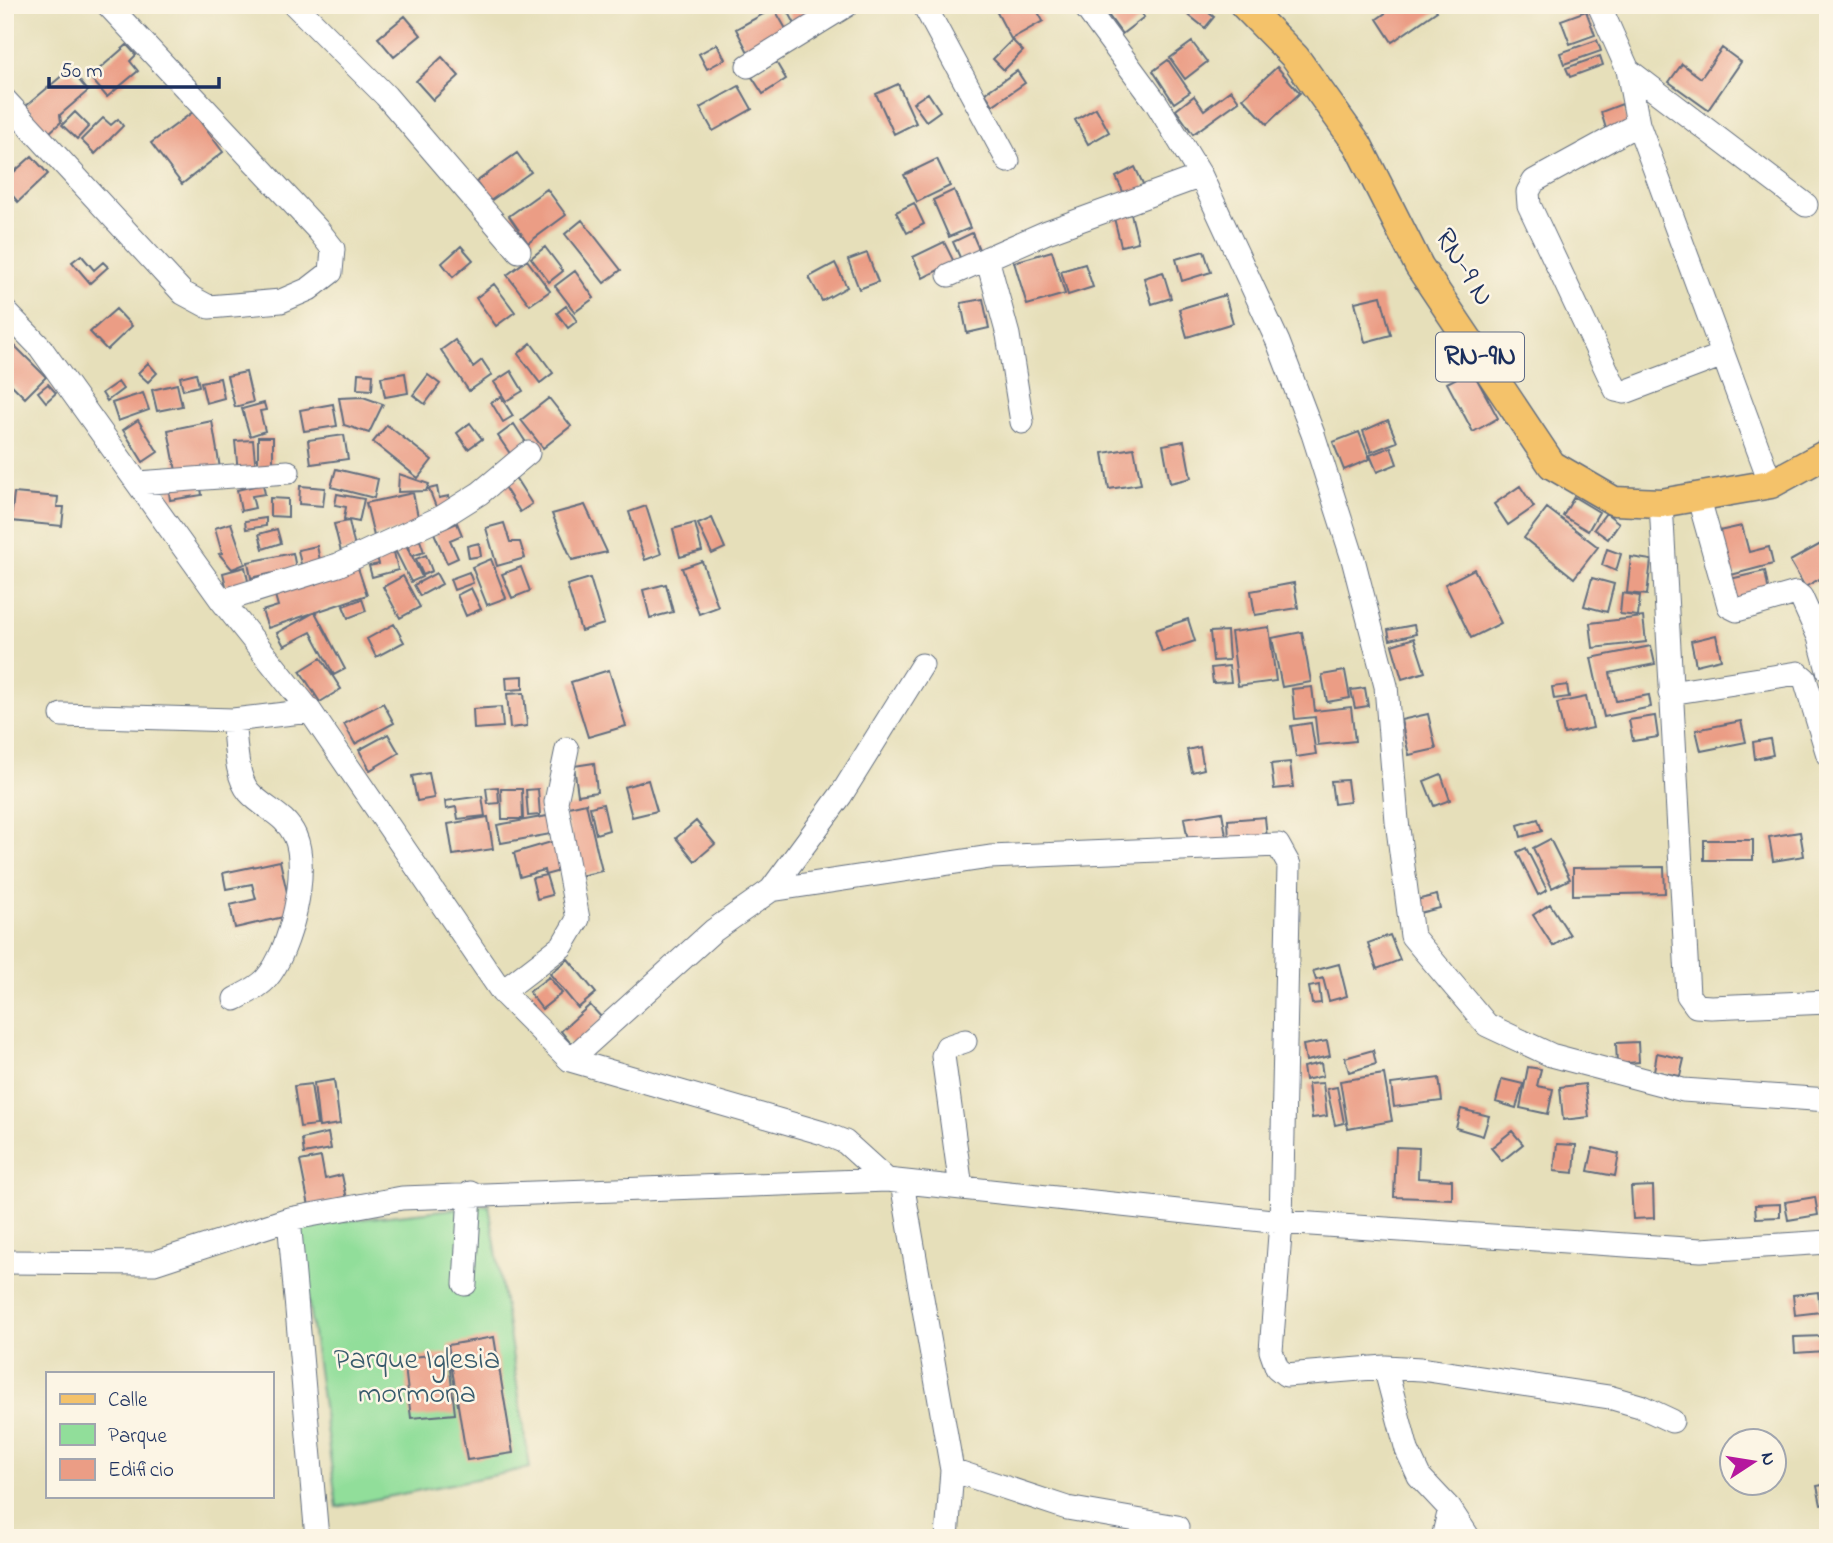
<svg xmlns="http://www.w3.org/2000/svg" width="1833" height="1543" font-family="'Indie Flower',sans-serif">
<rect width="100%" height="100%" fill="#fcf5e5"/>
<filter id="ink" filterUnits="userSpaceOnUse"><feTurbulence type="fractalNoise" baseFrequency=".0143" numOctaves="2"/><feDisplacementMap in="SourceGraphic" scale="14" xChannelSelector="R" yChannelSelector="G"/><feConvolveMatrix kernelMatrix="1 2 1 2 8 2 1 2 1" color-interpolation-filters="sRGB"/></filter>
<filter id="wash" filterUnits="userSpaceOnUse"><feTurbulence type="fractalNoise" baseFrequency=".00686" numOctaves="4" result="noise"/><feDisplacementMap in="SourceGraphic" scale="28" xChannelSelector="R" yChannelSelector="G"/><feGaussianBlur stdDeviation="1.57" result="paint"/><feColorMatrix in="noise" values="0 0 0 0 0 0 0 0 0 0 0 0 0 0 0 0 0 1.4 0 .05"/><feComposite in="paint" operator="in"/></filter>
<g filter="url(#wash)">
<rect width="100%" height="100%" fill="#e6dfba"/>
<path fill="#91de9a" stroke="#56867c" stroke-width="2" d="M489,1205L530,1468L337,1507L298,1226Z"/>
<g id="blocks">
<path fill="#eb9d85" d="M785,5H809L815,16L796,26Z
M993,5H1034L1043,21L1011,39Z
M1101,5H1135L1144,17L1122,34Z
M1176,5H1199L1214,17L1205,28Z
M1397,5H1433L1437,11L1392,42L1377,19Z
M774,8L790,36L751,58L736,29Z
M1586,11L1595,35L1570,44L1561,20Z
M405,16L421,35L394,57L378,38Z
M1012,40L1023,51L1004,70L993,59Z
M1597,40L1601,51L1564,64L1560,53Z
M1192,42L1207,62L1185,79L1170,58Z
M717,44L725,59L707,69L699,54Z
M127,45L136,55L130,61L138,71L107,97L90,77Z
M1722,48L1741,62L1708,110L1669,82L1682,64L1701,78Z
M1600,56L1603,65L1570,77L1566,68Z
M442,57L459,76L433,100L416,81Z
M1168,60L1190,92L1174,103L1153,71Z
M776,62L786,79L763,94L752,77Z
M1277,67L1300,93L1267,124L1243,98Z
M70,69L88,91L60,115L61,122L49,133L26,106Z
M1017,71L1025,83L993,105L985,93Z
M898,84L916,123L894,134L876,94Z
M739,86L752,109L713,131L700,108Z
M1231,90L1239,101L1193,134L1176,110L1194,96L1204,110Z
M928,93L940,111L926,121L913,103Z
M1622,104L1629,125L1607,132L1601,112Z
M1096,108L1109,132L1088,144L1075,120Z
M75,112L89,126L77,139L62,125Z
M193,112L223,152L182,184L151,143Z
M103,118L111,125L118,119L123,126L95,154L81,140Z
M517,153L531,172L490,201L476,182Z
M32,156L48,174L18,202L5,187V180Z
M937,159L950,186L917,202L904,175Z
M1135,167L1146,190L1127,200L1116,177Z
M547,189L566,215L528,243L509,216Z
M954,190L970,228L949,237L933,200Z
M914,203L924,224L907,233L896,212Z
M1131,214L1138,242L1121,246L1114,218Z
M582,220L621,270L604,283L565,234Z
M972,233L981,254L962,262L953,242Z
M944,242L954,262L923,278L913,257Z
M461,246L473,260L453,277L442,263Z
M545,247L563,271L549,282L531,258Z
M1052,251L1065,294L1027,305L1014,262Z
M1204,251L1211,272L1182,281L1176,259Z
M867,253L878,282L859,289L848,260Z
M81,255L94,270L103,262L108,267L90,283L72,262Z
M527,260L550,291L530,305L507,275Z
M835,263L847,287L822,301L809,277Z
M1085,264L1093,287L1068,295L1061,271Z
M575,271L594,298L575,312L555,286Z
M1163,272L1171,298L1152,304L1144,278Z
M494,284L515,312L496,326L476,298Z
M1225,295L1233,323L1187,337L1179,309Z
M1381,296L1391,335L1365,342L1355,302Z
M983,299L989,328L967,333L961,303Z
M566,306L577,321L568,328L557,313Z
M116,309L132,326L107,350L90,332Z
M8,339L46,377L25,398L5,378V342Z
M455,340L473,367L482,360L492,375L469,391L441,350Z
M531,343L553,373L540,383L518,354Z
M148,363L157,373L148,382L138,373Z
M1472,370L1498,418L1473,432L1447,383Z
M511,371L523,391L506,401L494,382Z
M246,372L253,402L235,407L227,376Z
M196,373L199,386L183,390L180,377Z
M358,373L373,374L372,390L357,389Z
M405,373L408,393L385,397L381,377Z
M428,375L440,384L425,404L413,395Z
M220,378L224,398L206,403L201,382Z
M118,382L123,389L107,401L102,393Z
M48,384L56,393L46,402L38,392Z
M177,384L182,406L157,411L152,390Z
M143,393L149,410L118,421L112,403Z
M363,397L383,404L369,433L344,425L339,398Z
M501,397L513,416L503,422L491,402Z
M549,398L571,426L543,448L521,420Z
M264,403L266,410L260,411L265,431L250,436L242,409Z
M333,404L337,426L304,431L300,410Z
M138,420L158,452L143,462L123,430Z
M1388,420L1397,442L1371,452L1363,431Z
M212,421L220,468L177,476L168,430Z
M470,423L482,439L468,449L457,433Z
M514,424L527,444L511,455L498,436Z
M387,425L432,460L418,478L373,442Z
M1359,432L1370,459L1344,470L1333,442Z
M344,435L348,459L311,464L308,440Z
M258,437H273V468H258Z
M253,440L256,470L238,472L235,441Z
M1184,441L1191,478L1170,483L1163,445Z
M1391,447L1397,464L1377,472L1370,455Z
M1134,448L1141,484L1109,489L1103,453Z
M336,469L378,479L374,498L331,487Z
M399,474L429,484L426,491L398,492Z
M515,477L532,504L520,512L503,485Z
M200,481L202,495L170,500L168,485Z
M263,484L265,494L252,496L255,508L241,511L237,490Z
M300,486L325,488L323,506L299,504Z
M1520,486L1534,507L1508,525L1494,504Z
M437,487L439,498L449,496L452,509L438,512L429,489Z
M14,493L58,497L57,507H64L62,526L11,521Z
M413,493L420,526L374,536L366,503Z
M337,494L364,499L359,522L344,519L346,507L335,505Z
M1574,497L1599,512L1588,531L1563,516Z
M270,498L288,499V517L270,516Z
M585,505L607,552L572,560L552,514Z
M646,506L661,554L645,560L629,512Z
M1547,508L1598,547L1574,578L1524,538Z
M1606,513L1619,523L1608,539L1594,529Z
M266,518V526L246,529L245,521Z
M712,518L725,548L712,554L698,524Z
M349,521L355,548L341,552L334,524Z
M231,523L245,564L232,569L219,554L222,553L215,528Z
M457,523L462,535L450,540L458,558L447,563L434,533Z
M504,523L510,542H520L525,558L497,566L486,528Z
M695,523L702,551L680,557L673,529Z
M1742,526L1749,552L1769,547L1773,564L1731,575L1719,531Z
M277,529L281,543L263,549L259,534Z
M420,540L424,552L412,556L422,577L411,582L394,548L405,542L411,556L407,544Z
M1828,540V574L1805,587L1790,561Z
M479,543L481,556L469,558L467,546Z
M317,546L322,570L303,574L298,550Z
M1607,549L1621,554L1616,571L1602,565Z
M394,552L398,570L372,577L369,566L379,564L377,557Z
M293,553L296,568L251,578L248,562Z
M426,555L432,571L423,575L416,559Z
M1631,557L1651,560L1647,595L1627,593Z
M491,559L506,598L487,605L472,567Z
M702,561L718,607L699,614L682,568Z
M357,565L367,595L268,628L262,611L278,606L274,592Z
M245,567L250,590L228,595L223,573Z
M521,567L530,591L512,598L502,574Z
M1474,569L1501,623L1471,638L1445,584Z
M1765,571L1769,593L1734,601L1730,579Z
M469,572L473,583L454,590L450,579Z
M436,573L442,584L420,596L414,585Z
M403,576L420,607L400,618L383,587Z
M590,578L604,624L581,631L567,585Z
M1592,578L1614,584L1607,612L1584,606Z
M1294,583L1298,608L1255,615L1251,591Z
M666,584L673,612L650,618L643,590Z
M471,588L481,609L466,616L457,595Z
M1622,593L1640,596L1638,616L1620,614Z
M362,599L366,611L348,618L343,606Z
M315,612L345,669L334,675L311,632L284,646L277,633Z
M1643,617L1646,642L1593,648L1590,623Z
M1188,619L1195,641L1162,652L1155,630Z
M394,624L404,642L376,657L367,639Z
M1414,625L1416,634L1390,640L1388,630Z
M1269,627L1276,681L1238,686L1231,632Z
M1227,631L1229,660L1213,661L1210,632Z
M1302,632L1311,682L1282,687L1272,638Z
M1716,635L1721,659L1696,665L1691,641Z
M1414,638L1425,672L1402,679L1392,645Z
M1651,646L1655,664L1610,673L1616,701L1649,695L1651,707L1604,717L1591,658Z
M321,658L341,689L320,702L300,671Z
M1229,666L1231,682L1213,683L1211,668Z
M609,670L626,726L588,737L571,682Z
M1345,671L1350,698L1327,702L1322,675Z
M523,676V689L507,690L506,677Z
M1567,685L1569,697L1554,699L1552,687Z
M1312,687L1315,711L1351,707L1355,741L1318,745L1315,717L1295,719L1292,689Z
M1365,688L1368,706L1355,708L1351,690Z
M524,693L527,726L510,728L507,694Z
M1586,697L1593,728L1564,734L1557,703Z
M383,703L394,723L355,744L344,724Z
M501,707L503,727L474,729L473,709Z
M1428,714L1436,749L1409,755L1401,720Z
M1655,716L1658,737L1633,741L1629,720Z
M1741,721L1746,742L1701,751L1696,730Z
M1311,723L1316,754L1296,757L1291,726Z
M388,734L399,753L370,770L359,750Z
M1770,739L1773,755L1755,759L1753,742Z
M1200,747L1204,769L1192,772L1187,750Z
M1290,762L1293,787L1274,789L1271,764Z
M594,763L597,792L578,795L574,766Z
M429,773L434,798L417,801L412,776Z
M1441,774L1450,800L1434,806L1424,781Z
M648,780L657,811L632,817L624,787Z
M1347,780L1350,802L1334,804L1331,781Z
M498,787L499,803L488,804L486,788Z
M501,789H522L523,819H502Z
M538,789L540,815L528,816L526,790Z
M482,796L485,816L458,819L456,807L446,809L445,801Z
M586,803L602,871L580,876L564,808Z
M603,804L609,830L596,834L590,807Z
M1222,812L1227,841L1189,847L1184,818Z
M553,815L556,833L501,843L497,825Z
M488,817L493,849L453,855L448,824Z
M1265,817L1267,839L1229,842L1228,820Z
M1538,819L1542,831L1521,837L1518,825Z
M696,821L715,844L695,861L676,838Z
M1800,832L1804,856L1773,861L1769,837Z
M1550,839L1570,879L1552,888L1533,848Z
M558,840L567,869L545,875L544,870L520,877L514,853Z
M1704,840H1753V860H1704Z
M1526,848L1547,890L1538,895L1517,852Z
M280,861L292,915L235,928L230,905L256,899L252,884L226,889L223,873Z
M1664,867L1665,893L1573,895V868Z
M546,875L552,895L537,899L532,878Z
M1437,895L1440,908L1419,913L1416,900Z
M1550,904L1570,935L1553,946L1533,915Z
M1390,935L1400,960L1377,969L1368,943Z
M568,959L596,993L578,1008L550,974Z
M1339,964L1347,996L1329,1001L1323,978L1316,980L1313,971Z
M549,977L562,993L542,1009L529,992Z
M1319,985L1321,1003L1312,1004L1309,987Z
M590,1005L603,1019L573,1046L561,1031Z
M1327,1041L1330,1056L1306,1061L1303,1045Z
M1638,1042L1639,1062L1617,1064L1616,1043Z
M1373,1050L1376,1064L1349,1072L1345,1058Z
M1657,1053L1684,1059L1680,1076L1654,1071Z
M1321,1063L1323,1076L1305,1080L1303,1067Z
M1528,1067L1541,1069L1537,1086L1553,1089L1548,1114L1520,1108Z
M1384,1074L1392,1121L1348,1129L1340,1081Z
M1439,1078L1442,1101L1394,1107L1391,1084Z
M1502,1079L1523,1084L1516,1108L1496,1102Z
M334,1080L340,1124L319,1127L314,1083Z
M1323,1083L1327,1116L1312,1118L1308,1084Z
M311,1084L317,1125L300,1127L294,1086Z
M1585,1084L1589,1117L1563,1120L1560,1087Z
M1337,1087L1344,1123L1335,1125L1327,1089Z
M1461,1109L1489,1116L1483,1136L1456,1128Z
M1512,1131L1523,1144L1502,1161L1491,1148Z
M328,1133L331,1149L304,1154L302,1139Z
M1557,1144L1576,1145L1574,1173L1554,1171Z
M1396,1147L1419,1148L1418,1178L1452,1180V1199L1394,1197Z
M1593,1148L1619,1154L1615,1176L1588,1171Z
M321,1157L325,1179L342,1175L347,1199L309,1206L300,1161Z
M1653,1186L1654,1218L1633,1219L1631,1187Z
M1815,1197L1818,1215L1788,1220L1785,1202Z
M1780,1204V1217L1756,1218L1755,1205Z
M1818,1292L1820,1312L1795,1315L1793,1295Z
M1824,1336L1825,1351L1795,1353L1794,1337Z
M494,1337L513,1453L467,1460L448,1345Z
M448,1353L455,1414L411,1418L404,1358Z
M1828,1484V1504L1821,1505L1817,1486Z"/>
</g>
</g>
<g filter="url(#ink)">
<use href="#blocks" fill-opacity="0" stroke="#626d7e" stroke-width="2"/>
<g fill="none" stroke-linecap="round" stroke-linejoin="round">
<defs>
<path id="minor" d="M295,5L386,96L519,251
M924,5L1008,161
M1084,5L1157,104L1201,176L1278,342L1313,434L1353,559L1386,686L1397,821L1412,936L1487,1025L1551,1055L1683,1090L1828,1100
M1599,5L1628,70L1638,124L1771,484
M748,66L847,5
M1628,70L1806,205
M5,100L183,293L209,307L281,301L309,289L331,272L333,249L318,230L108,5
M1638,124L1534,181L1528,192L1529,205L1616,390L1625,392L1723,355
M987,258L1008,335L1022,422
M949,275L1047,232L1201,176
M5,311L40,347L222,601L310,711L502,992L570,1060L823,1133L845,1142L887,1180
M138,483L288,472
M1699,499L1729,606L1737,610L1796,593L1801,597L1819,637L1828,670
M1661,503L1688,995L1696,1006L1711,1007L1828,1002
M222,601L338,565L442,517L480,493L528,453
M1670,693L1798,673L1805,679L1828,755
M62,715L233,720L310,711
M233,720C236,741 235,776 249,792C264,809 285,814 295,836C310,869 291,951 266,979C258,988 246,993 235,999
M771,890L990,857L1278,845L1289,865L1281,1222L1271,1351L1277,1368L1286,1375L1385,1367L1421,1369L1609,1397L1640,1406L1672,1421
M502,992L562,946L578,919L556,802L567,749
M570,1060L713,931L771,890L841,795L922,665
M902,1183L952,1470L947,1538
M961,1188L943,1056L947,1047L965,1041
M289,1219L317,1538
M5,1262L154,1263L289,1219L402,1198L887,1180L1281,1222L1701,1250L1828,1242
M465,1284L470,1193
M1385,1367L1407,1450L1419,1476L1450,1509L1469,1538
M952,1470L1067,1508L1177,1527
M1443,1538L1450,1509"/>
<path id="major" d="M1244,5L1295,57L1358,145L1419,266L1552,465L1614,501L1661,503L1771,484L1828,453"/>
</defs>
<use href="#minor" stroke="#626d7e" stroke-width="25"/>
<use href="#major" stroke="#626d7e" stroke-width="31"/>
<use href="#minor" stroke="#fff" stroke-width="23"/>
<use href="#major" stroke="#f4c26a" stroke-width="28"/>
</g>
</g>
<g text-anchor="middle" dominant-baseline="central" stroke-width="5" stroke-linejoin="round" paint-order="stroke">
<rect fill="#fcf5e5" stroke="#5e6a86" stroke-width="2" x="1436" y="332.5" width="88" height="49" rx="5"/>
<g font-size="28" font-weight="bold" fill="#1b2f5e">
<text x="1480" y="357">RN-9N</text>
</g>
<g font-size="30" fill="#1b2f5e" stroke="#fcf5e5">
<text transform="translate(1463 268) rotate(58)">RN-9 N</text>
</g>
<g font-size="30" fill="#385b6d" stroke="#fcf5e5">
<text x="417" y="1361">Parque Iglesia<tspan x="417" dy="34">mormona</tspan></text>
</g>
</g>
<rect width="1833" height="1543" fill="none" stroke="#fcf5e5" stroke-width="28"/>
<rect x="46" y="1372" width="228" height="126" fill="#fcf5e5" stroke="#a2a6af" stroke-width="2"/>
<rect x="60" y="1394" width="35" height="10" fill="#f4c26a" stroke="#a2a6af" stroke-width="2"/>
<text x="108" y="1406" font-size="21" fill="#1b2f5e">Calle</text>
<rect x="60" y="1424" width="35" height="21" fill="#91de9a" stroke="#a2a6af" stroke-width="2"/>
<text x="108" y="1442" font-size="21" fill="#1b2f5e">Parque</text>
<rect x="60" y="1459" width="35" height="21" fill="#eb9d85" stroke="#a2a6af" stroke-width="2"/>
<text x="108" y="1476" font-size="21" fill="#1b2f5e">Edificio</text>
<g transform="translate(1753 1462) rotate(78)"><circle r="33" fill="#fcf5e5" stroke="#a2a6af" stroke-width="2"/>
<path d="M0-5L12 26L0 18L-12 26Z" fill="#b5179e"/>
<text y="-10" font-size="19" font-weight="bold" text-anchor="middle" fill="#1b2f5e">N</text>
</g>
<path d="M49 77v10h170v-10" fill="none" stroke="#1b2f5e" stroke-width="3.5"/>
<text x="60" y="77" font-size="21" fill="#1b2f5e" stroke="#fcf5e5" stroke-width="5" paint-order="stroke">50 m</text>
</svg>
